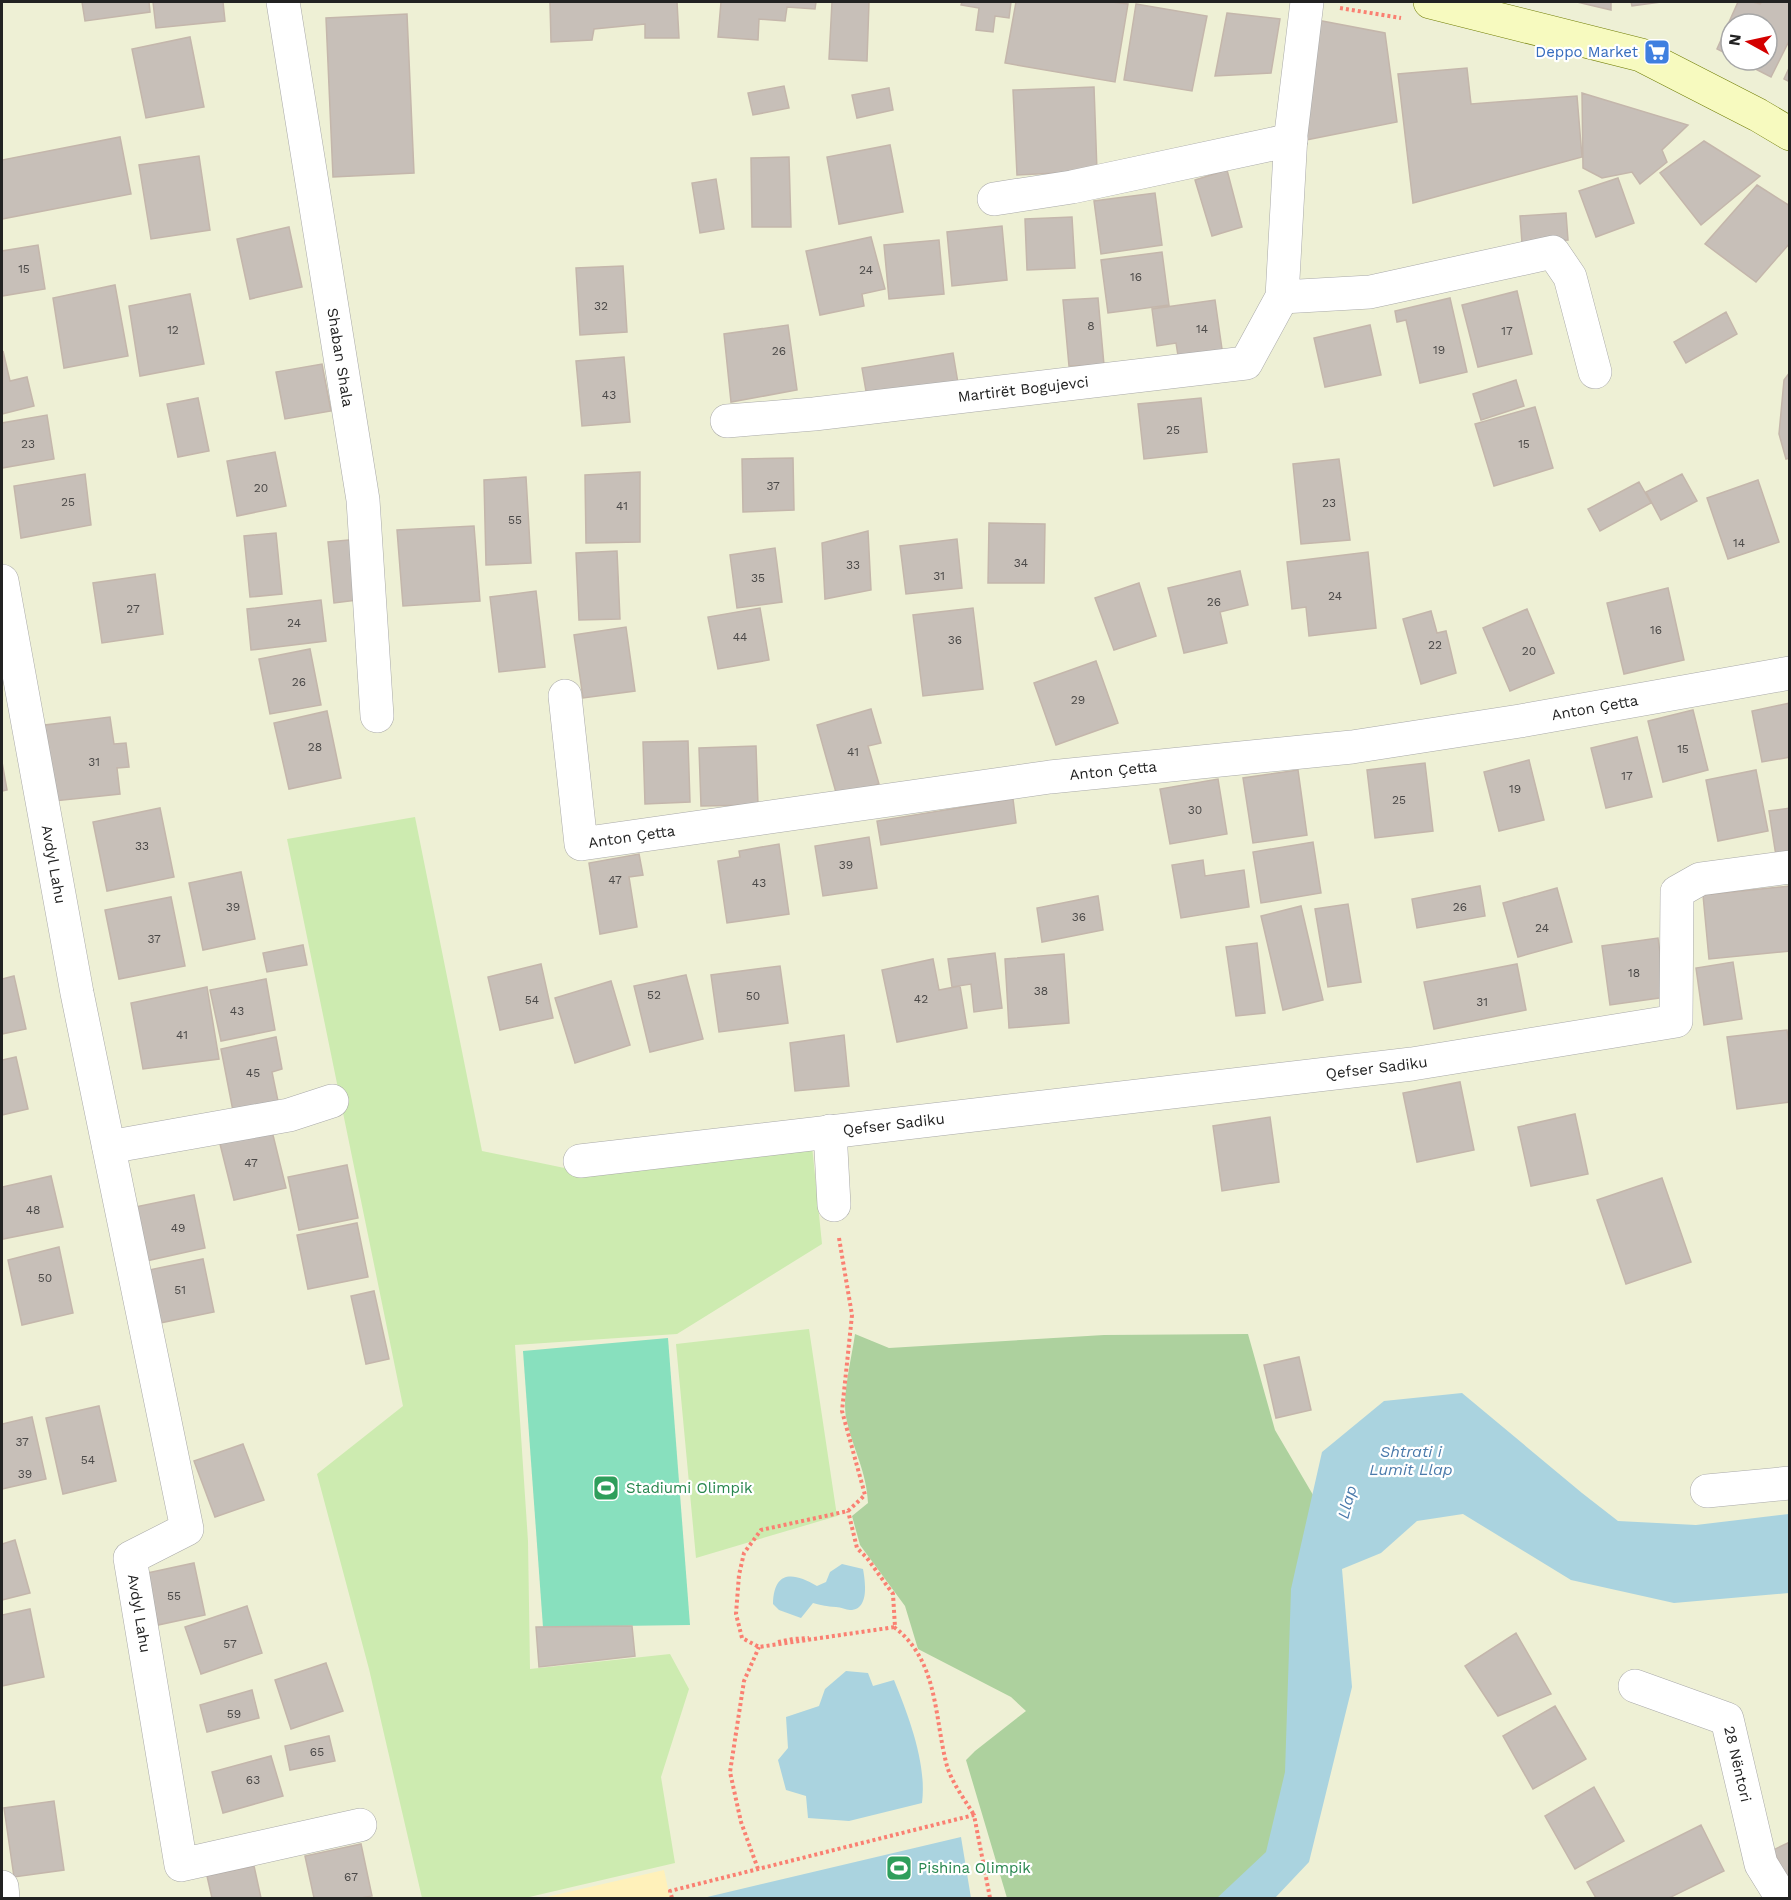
<svg xmlns="http://www.w3.org/2000/svg" width="1791" height="1900" font-family="'Work Sans',sans-serif">
<rect width="100%" height="100%" fill="#f2efe9"/>
<path fill="#eef0d5" fill-rule="evenodd" d="M2,2H1789V1898H2ZM1731,24H1767V60H1731Z"/>
<path fill="#cdebb0" d="M415,817L482,1151L579,1171L812,1146L822,1244L677,1334L515,1345L528,1541L530,1669L670,1654L689,1689L661,1777L675,1863L525,1898H422L369,1669L317,1474L403,1406L287,839Z
M809,1329L837,1516L696,1558L676,1344Z"/>
<path fill="#add19e" d="M855,1334L889,1348L1104,1335L1248,1334L1275,1430L1316,1500L1286,1852L1241,1898H1007L966,1760L975,1751L1026,1711L1011,1697L918,1649L905,1606L860,1545L852,1516L868,1503C867,1472 852,1447 846,1417C842,1396 852,1356 855,1334Z"/>
<path fill="#fff1ba" d="M664,1870L670,1898H542Z"/>
<path fill="#88e0be" d="M668,1338L690,1625L543,1627L523,1351Z"/>
<path fill="#aad3df" d="M1462,1393L1582,1493L1618,1521L1696,1525L1789,1514V1593L1674,1603L1571,1580L1463,1514L1417,1521L1381,1553L1342,1569L1352,1687L1309,1862L1275,1898H1217L1266,1852L1285,1772L1291,1589L1322,1452L1384,1401Z
M842,1564L863,1569C865,1580 870,1610 850,1610C846,1610 841,1607 836,1607C825,1606 824,1606 813,1603L801,1618L779,1610L773,1604C774,1570 793,1572 817,1586L826,1582L830,1572Z
M846,1671L868,1673L873,1686L894,1680C909,1717 927,1764 922,1803L849,1821L808,1818L806,1796L786,1790L778,1760L788,1748L786,1717L819,1706L825,1689Z
M961,1837L971,1898H703Z"/>
<path fill="#c7bfb8" stroke="#c4b6ab" stroke-width="1.5" d="M82,2H149L150,12L85,21Z
M153,2H223L225,21L156,28Z
M550,2H677L679,38H645V24L594,29L592,40L551,42Z
M721,2H816L815,9L787,7L785,21L759,19L758,40L718,37Z
M832,2H869L867,61L829,59Z
M962,2H1011L1009,18L995,16L993,32L976,30L979,8L961,5Z
M1016,2H1112L1128,4L1115,82L1005,63Z
M1577,2H1611V10Z
M1631,2H1661L1632,6Z
M1738,2H1753L1760,4L1762,2H1790V39L1771,77L1738,60H1767V24H1731V56L1717,49Z
M1136,4L1207,16L1192,91L1124,80Z
M1227,13L1280,19L1271,73L1215,76Z
M407,14L414,173L333,177L326,18Z
M1317,20L1385,33L1397,122L1296,142Z
M190,37L204,107L146,118L132,49Z
M1790,66V82L1784,79Z
M1467,68L1471,104L1577,96L1582,157L1413,203L1398,74Z
M784,86L789,108L753,115L748,93Z
M1094,87L1097,171L1017,175L1013,90Z
M889,88L893,110L857,118L852,95Z
M1582,93L1688,125L1662,150L1667,162L1640,184L1632,172L1602,178L1583,168Z
M120,137L131,194L2,219V160Z
M1704,141L1760,176L1701,225L1660,173Z
M890,145L903,212L839,224L827,157Z
M199,156L210,230L151,239L139,165Z
M789,157L791,227H752L751,158Z
M1227,170L1242,227L1212,236L1195,180Z
M1618,178L1634,223L1596,237L1579,191Z
M716,179L724,229L700,233L692,183Z
M1757,185L1790,206V243L1756,282L1705,244Z
M1155,193L1162,245L1101,254L1094,201Z
M1566,213L1568,240L1522,243L1520,216Z
M1072,217L1075,268L1027,270L1025,219Z
M1002,226L1007,280L952,286L947,232Z
M289,227L302,287L250,299L237,239Z
M871,237L885,289L862,294L864,306L820,315L806,251Z
M939,240L944,294L889,299L884,245Z
M38,245L45,289L2,296V251Z
M1162,252L1169,305L1108,313L1101,260Z
M623,266L627,332L580,335L576,268Z
M115,285L128,356L64,368L53,298Z
M1517,291L1532,354L1478,367L1462,305Z
M190,294L204,364L140,376L129,306Z
M1098,298L1104,365L1069,366L1063,300Z
M1450,298L1467,372L1420,383L1406,320L1397,322L1395,311Z
M1215,300L1223,356L1179,362L1176,343L1157,346L1152,309Z
M1726,312L1737,334L1686,363L1674,342Z
M788,325L797,390L731,402L724,334Z
M1370,325L1381,375L1325,387L1314,338Z
M3,351L10,381L27,377L34,406L2,414Z
M953,353L958,383L867,397L862,368Z
M624,357L630,422L582,426L576,361Z
M322,364L331,411L285,419L276,372Z
M1790,372V458L1786,459L1779,434L1784,380Z
M1516,380L1524,406L1481,420L1473,394Z
M198,398L209,451L178,457L167,404Z
M1201,398L1207,452L1144,459L1138,404Z
M1535,407L1553,468L1494,486L1475,424Z
M47,415L54,459L2,468V423Z
M275,452L286,506L237,516L227,461Z
M793,458L794,510L743,512L742,459Z
M1339,459L1350,540L1301,544L1293,464Z
M640,472V542L586,543L585,475Z
M85,474L91,525L21,538L14,486Z
M1682,474L1697,501L1661,520L1646,492Z
M526,477L531,563L486,565L484,480Z
M1758,480L1779,542L1728,559L1707,498Z
M1639,482L1651,503L1600,531L1588,509Z
M989,523L1045,524L1044,583H988Z
M474,526L480,601L403,606L397,530Z
M868,531L871,590L825,599L822,543Z
M276,533L282,594L250,597L244,536Z
M359,539L365,599L334,603L328,542Z
M957,539L962,588L906,594L900,546Z
M775,548L782,602L737,608L730,555Z
M617,551L620,619L579,620L576,553Z
M1368,552L1376,628L1309,636L1306,607L1292,609L1287,562Z
M1240,571L1248,605L1220,612L1227,643L1184,653L1168,588Z
M155,574L163,634L102,643L93,583Z
M1139,583L1156,636L1114,650L1095,598Z
M1668,588L1684,660L1624,674L1607,603Z
M536,591L545,667L499,672L490,597Z
M321,600L326,641L251,650L247,609Z
M760,608L769,660L718,669L708,617Z
M973,608L983,689L923,696L913,615Z
M1527,609L1554,673L1510,691L1483,628Z
M1431,611L1437,633L1446,631L1456,673L1421,684L1403,619Z
M626,627L635,691L583,698L574,635Z
M310,649L321,705L270,714L259,659Z
M1096,661L1118,723L1056,745L1034,683Z
M1790,703V757L1762,762L1752,711Z
M871,709L881,743L868,746L879,784L837,796L817,725Z
M1693,710L1708,770L1663,782L1648,721Z
M327,711L341,778L289,789L274,723Z
M110,717L114,744L126,743L129,767L117,768L120,794L54,801L45,725Z
M1637,737L1652,797L1606,808L1591,748Z
M688,741L690,802L645,804L643,742Z
M756,746L758,805L701,806L699,748Z
M1529,760L1544,820L1499,831L1484,772Z
M2,762L7,790L2,791Z
M1425,763L1433,831L1375,838L1367,770Z
M1298,770L1307,835L1253,843L1243,778Z
M1756,770L1768,831L1718,841L1706,780Z
M1218,779L1227,834L1170,844L1160,789Z
M1013,799L1016,823L881,845L877,821Z
M160,808L174,877L107,891L93,822Z
M1790,808V854L1776,856L1769,811Z
M869,837L877,888L823,896L815,846Z
M1313,842L1321,893L1261,903L1253,852Z
M779,844L789,914L727,923L718,861L740,857L739,851Z
M639,854L643,875L629,877L637,927L600,934L589,863Z
M1203,860L1205,876L1244,870L1249,907L1181,918L1172,865Z
M241,872L255,939L203,950L189,883Z
M1480,886L1485,916L1417,928L1412,899Z
M1790,886V951L1709,959L1703,895Z
M1557,888L1572,942L1518,957L1503,903Z
M1098,896L1103,930L1042,942L1037,908Z
M171,897L185,966L119,979L105,910Z
M1348,904L1361,982L1328,987L1315,909Z
M1301,906L1323,1000L1283,1010L1261,916Z
M1658,938L1666,997L1610,1005L1602,946Z
M1257,943L1265,1013L1236,1016L1226,947Z
M303,945L307,965L267,972L263,953Z
M995,953L1002,1008L974,1012L971,984L952,987L948,959Z
M1064,954L1069,1023L1009,1028L1005,959Z
M933,959L939,990L960,986L967,1028L897,1042L882,970Z
M1733,962L1742,1019L1704,1025L1696,968Z
M541,964L553,1018L500,1030L488,977Z
M1517,964L1526,1010L1434,1029L1424,982Z
M780,966L788,1023L719,1032L711,975Z
M686,975L703,1039L650,1052L634,986Z
M14,976L26,1029L2,1034V979Z
M266,979L275,1030L221,1041L210,990Z
M611,981L630,1045L575,1063L555,998Z
M207,987L219,1059L143,1069L131,1003Z
M1787,1030L1790,1051V1102L1737,1109L1727,1037Z
M844,1035L849,1086L795,1091L790,1043Z
M276,1037L282,1069L272,1072L279,1106L234,1116L221,1049Z
M16,1057L28,1109L2,1115V1060Z
M1460,1082L1474,1150L1417,1162L1403,1093Z
M1575,1114L1588,1174L1531,1186L1518,1127Z
M1270,1117L1279,1182L1222,1191L1213,1126Z
M271,1127L286,1188L234,1200L219,1140Z
M347,1165L358,1218L299,1230L288,1177Z
M51,1176L63,1227L3,1239L2,1227V1187Z
M1662,1178L1691,1262L1626,1284L1597,1200Z
M194,1195L205,1248L146,1261L135,1207Z
M357,1223L368,1277L308,1289L297,1235Z
M59,1247L73,1313L22,1325L8,1260Z
M203,1259L214,1312L155,1324L144,1271Z
M374,1291L389,1359L366,1364L351,1296Z
M1299,1357L1311,1410L1276,1418L1264,1365Z
M99,1406L116,1481L63,1494L46,1418Z
M32,1417L46,1479L2,1489V1424Z
M243,1444L264,1500L215,1517L194,1461Z
M15,1540L30,1593L2,1600V1544Z
M194,1563L205,1615L158,1625L147,1573Z
M247,1606L262,1653L201,1674L185,1627Z
M30,1609L44,1677L2,1686V1615Z
M632,1626L635,1656L539,1667L536,1627Z
M1516,1633L1551,1694L1498,1716L1465,1666Z
M326,1663L343,1711L291,1729L275,1680Z
M252,1690L259,1718L207,1732L200,1705Z
M1555,1706L1586,1759L1533,1789L1503,1736Z
M329,1736L335,1761L290,1770L285,1746Z
M271,1756L283,1796L223,1813L212,1772Z
M1594,1787L1624,1841L1575,1869L1545,1816Z
M54,1801L64,1870L14,1877L4,1808Z
M1701,1825L1724,1871L1669,1898H1596L1587,1882Z
M1790,1842V1883L1773,1850Z
M361,1844L372,1896L361,1898H314L305,1856Z
M254,1866L261,1898H212L207,1876Z"/>
<g fill="none" stroke-linecap="round" stroke-linejoin="round">
<defs>
<g id="street">
<path id="s1" d="M283,2L363,500L377,716"/>
<path d="M994,199L1072,187L1291,140"/>
<path d="M1282,297L1370,292L1553,252L1570,277L1595,372"/>
<path id="s2" d="M727,421L814,414L1246,363L1282,297L1291,134L1307,2"/>
<path id="s3" d="M2,581L77,993L187,1529L130,1558L181,1865L360,1825"/>
<path id="s4" d="M565,696L581,844L1050,777L1352,747L1520,721L1790,673"/>
<path d="M830,1131L834,1205"/>
<path d="M109,1147L289,1115L332,1101"/>
<path id="s5" d="M580,1161L1412,1064L1676,1021L1677,892L1700,879L1790,867"/>
<path d="M1707,1491L1790,1483"/>
<path id="s6" d="M1635,1686L1727,1719L1761,1864L1782,1898"/>
<path d="M2,1887L3,1898"/>
</g>
<path id="secondary" d="M1430,2L1641,55L1758,115L1790,134"/>
</defs>
<use href="#street" stroke="#a9a9a9" stroke-width="34"/>
<use href="#secondary" stroke="#707d05" stroke-width="34"/>
<path stroke="#fa8072" stroke-width="4" stroke-dasharray="3 3" stroke-linecap="butt" d="M1340,8L1401,18
M839,1238L852,1315L842,1411L865,1495L848,1511L761,1530L744,1553L739,1575L736,1614L742,1638L759,1647L895,1627L893,1594L867,1558L857,1548L848,1511
M894,1627C939,1661 934,1718 947,1766C952,1783 965,1800 974,1815
M778,1642L793,1639L809,1638
M758,1869L741,1822L730,1772L744,1681L759,1647
M672,1898L670,1891L974,1815L990,1898"/>
<use href="#street" stroke="#fff" stroke-width="33"/>
<use href="#secondary" stroke="#f7fabf" stroke-width="33"/>
</g>
<defs>
<symbol id="supermarket-square" viewBox="-11 -11 22 22"><rect x="-9" y="-9" width="18" height="18" rx="4" fill="#3f7fe0" stroke="#fff"/><path d="M-6-5.5h2.5l.6 2H6L4.5 2H-2.5L-4.4-4H-6ZM-1.5 3.2a1.3 1.3 0 1 0 .1 0ZM3 3.2a1.3 1.3 0 1 0 .1 0Z" fill="#fff"/></symbol>
<symbol id="stadium-square" viewBox="-11 -11 22 22"><rect x="-9" y="-9" width="18" height="18" rx="4" fill="#2e9e5b" stroke="#fff"/><path d="M0-5a6.5 5 0 1 0 0 10a6.5 5 0 1 0 0-10ZM-3.5-1.8h7v3.6h-7Z" fill="#fff"/></symbol>
</defs>
<g fill-rule="evenodd">
<use href="#supermarket-square" x="1642" y="37" width="30" height="30"/>
<use href="#stadium-square" x="591" y="1473" width="30" height="30"/>
<use href="#stadium-square" x="884" y="1853" width="30" height="30"/>
</g>
<g text-anchor="middle" dominant-baseline="central" stroke-width="4.5" stroke-linejoin="round" paint-order="stroke">
<g font-size="12" fill="#4b4948">
<text x="24" y="269">15</text>
<text x="866" y="270">24</text>
<text x="1136" y="277">16</text>
<text x="601" y="306">32</text>
<text x="1091" y="326">8</text>
<text x="1202" y="329">14</text>
<text x="173" y="330">12</text>
<text x="1507" y="331">17</text>
<text x="1439" y="350">19</text>
<text x="779" y="351">26</text>
<text x="609" y="395">43</text>
<text x="1173" y="430">25</text>
<text x="28" y="444">23</text>
<text x="1524" y="444">15</text>
<text x="773" y="486">37</text>
<text x="261" y="488">20</text>
<text x="68" y="502">25</text>
<text x="1329" y="503">23</text>
<text x="622" y="506">41</text>
<text x="515" y="520">55</text>
<text x="1739" y="543">14</text>
<text x="1021" y="563">34</text>
<text x="853" y="565">33</text>
<text x="939" y="576">31</text>
<text x="758" y="578">35</text>
<text x="1335" y="596">24</text>
<text x="1214" y="602">26</text>
<text x="133" y="609">27</text>
<text x="294" y="623">24</text>
<text x="1656" y="630">16</text>
<text x="740" y="637">44</text>
<text x="955" y="640">36</text>
<text x="1435" y="645">22</text>
<text x="1529" y="651">20</text>
<text x="299" y="682">26</text>
<text x="1078" y="700">29</text>
<text x="315" y="747">28</text>
<text x="1683" y="749">15</text>
<text x="853" y="752">41</text>
<text x="94" y="762">31</text>
<text x="1627" y="776">17</text>
<text x="1515" y="789">19</text>
<text x="1399" y="800">25</text>
<text x="1195" y="810">30</text>
<text x="142" y="846">33</text>
<text x="846" y="865">39</text>
<text x="615" y="880">47</text>
<text x="759" y="883">43</text>
<text x="233" y="907">39</text>
<text x="1460" y="907">26</text>
<text x="1079" y="917">36</text>
<text x="1542" y="928">24</text>
<text x="154" y="939">37</text>
<text x="1634" y="973">18</text>
<text x="1041" y="991">38</text>
<text x="654" y="995">52</text>
<text x="753" y="996">50</text>
<text x="921" y="999">42</text>
<text x="532" y="1000">54</text>
<text x="1482" y="1002">31</text>
<text x="237" y="1011">43</text>
<text x="182" y="1035">41</text>
<text x="253" y="1073">45</text>
<text x="251" y="1163">47</text>
<text x="33" y="1210">48</text>
<text x="178" y="1228">49</text>
<text x="45" y="1278">50</text>
<text x="180" y="1290">51</text>
<text x="22" y="1442">37</text>
<text x="88" y="1460">54</text>
<text x="25" y="1474">39</text>
<text x="174" y="1596">55</text>
<text x="230" y="1644">57</text>
<text x="234" y="1714">59</text>
<text x="317" y="1752">65</text>
<text x="253" y="1780">63</text>
<text x="351" y="1877">67</text>
</g>
<g font-size="15" fill="#366cbe" stroke="#fff" text-anchor="end">
<text x="1638" y="52">Deppo Market</text>
</g>
<g font-size="15" fill="#222" stroke="#fff">
<text stroke="none"><textPath href="#s1" startOffset="360">Shaban Shala</textPath></text>
<text stroke="none"><textPath href="#s2" startOffset="298">Martirët Bogujevci</textPath></text>
<text stroke="none"><textPath href="#s4" startOffset="1172">Anton Çetta</textPath></text>
<text stroke="none"><textPath href="#s4" startOffset="686">Anton Çetta</textPath></text>
<text stroke="none"><textPath href="#s4" startOffset="200">Anton Çetta</textPath></text>
<text stroke="none"><textPath href="#s3" startOffset="288">Avdyl Lahu</textPath></text>
<text stroke="none"><textPath href="#s5" startOffset="802">Qefser Sadiku</textPath></text>
<text stroke="none"><textPath href="#s5" startOffset="316">Qefser Sadiku</textPath></text>
<text stroke="none"><textPath href="#s3" startOffset="1086">Avdyl Lahu</textPath></text>
<text stroke="none"><textPath href="#s6" startOffset="144">28 Nëntori</textPath></text>
</g>
<g font-size="15" fill="#27864d" stroke="#fff" text-anchor="start">
<text x="626" y="1488">Stadiumi Olimpik</text>
<text x="918" y="1868">Pishina Olimpik</text>
</g>
<g font-size="16" font-style="italic" fill="#4a7aab" stroke="#fff">
<text x="1411" y="1451">Shtrati i<tspan x="1411" dy="18">Lumit Llap</tspan></text>
<text transform="translate(1347 1502) rotate(-75)">Llap</text>
</g>
</g>
<rect width="1791" height="1900" fill="none" stroke="#222222" stroke-width="6"/>
<g transform="translate(1749 42) rotate(278)"><circle r="28" fill="#ffffff" stroke="#a7a7a7" stroke-width="1.5"/>
<path d="M0-4.5L10 22L0 15L-10 22Z" fill="#d40000"/>
<text y="-9" font-size="16" font-weight="bold" text-anchor="middle" fill="#222222">N</text>
</g>
</svg>
